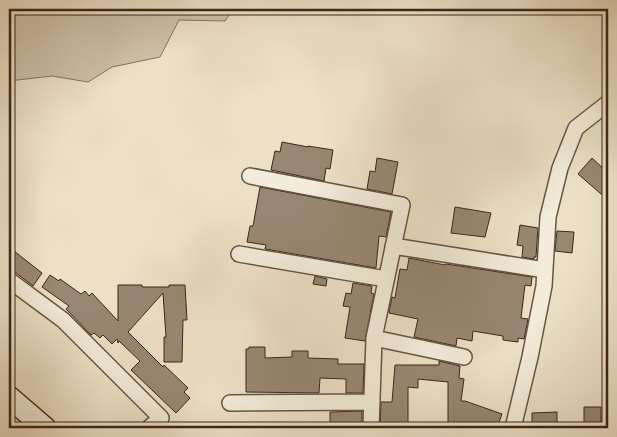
<svg xmlns="http://www.w3.org/2000/svg" width="617" height="437" font-family="Cardo,serif">
<rect width="100%" height="100%" fill="#ece1c7"/>
<filter id="stains"><feTurbulence type="fractalNoise" baseFrequency=".004" numOctaves="4"/><feColorMatrix values="0 0 0 0 .2 0 0 0 0 .09 0 0 0 0 .02 0 0 0 .5 -.17"/></filter>
<radialGradient id="worn" r=".72"><stop offset=".6" stop-color="#630" stop-opacity="0"/><stop offset="1" stop-color="#630" stop-opacity=".3"/></radialGradient>
<path fill="#cec1a9" stroke="#847460" d="M9,9H233L225,21L179,20L160,57L112,67L88,82L52,76L9,81Z"/>
<path fill="#978773" stroke="#3b2618" d="M282,142L308,147V146L333,150L330,169L326,168L324,181L271,170L275,151L280,152Z
M377,158L398,162L392,194L367,189L370,171L375,172Z
M592,158L608,173V200L578,174Z
M260,187L391,212L386,237L379,236L376,268L265,249L266,245L247,242L250,226H253Z
M455,207L491,213L485,237L451,233Z
M520,225L538,228L536,257H534V259L522,257L523,246L517,245Z
M557,231L574,232L572,253L555,251Z
M9,247L42,273L33,286L15,272L9,271Z
M409,258L445,265L446,264L532,277L531,286L525,285L521,318L528,319L524,339L518,338V342L503,340V336L473,331L472,341L457,338L456,346L414,337L418,319L389,313L392,297L395,298L400,269L407,270Z
M50,275L59,281L60,279L81,294L85,291L89,296L92,293L118,321V285H142V287H169V285H185L187,320H183L182,362H164V337H166L163,293L128,332L163,367L164,365L188,388L184,392L190,398L176,413L131,370L140,361L119,341L118,343L117,339L112,344L103,335L100,338L94,333L91,335L66,309L69,306L42,287Z
M315,276L327,279L326,286L313,284Z
M353,283L372,286L371,293L374,294L365,341L345,338L350,307L343,306L346,293L351,294Z
M249,347H265V358L292,357V351H308V358L338,359V364H364L363,393H346V379L320,378L319,393L246,392V349H249Z
M439,361L460,366L459,378L464,379L461,401H465L502,414L497,428H448V382L418,379V388L408,387V428H380L381,402H392L395,365H439Z
M584,407H601V428H584Z
M362,411V428H330V412Z
M557,412V428H532V413Z"/>
<g fill="none" stroke-linecap="round" stroke-linejoin="round">
<defs>
<path id="street" d="M250,176L402,205L374,338L371,428
M393,246L545,270
M239,254L386,279
M9,280L63,320L161,418L149,428
M374,338L464,357
M230,403L372,402
M513,428L530,357L544,286L548,217L560,168L576,128L608,103"/>
<path id="secondary" d="M9,397L45,428"/>
</defs>
<use href="#street" stroke="#675544" stroke-width="18"/>
<use href="#secondary" stroke="#3b2618" stroke-width="24"/>
<use href="#street" stroke="#f3ecdb" stroke-width="15"/>
<use href="#secondary" stroke="#f3ecdb" stroke-width="21"/>
</g>
<rect width="617" height="437" fill="none" stroke="#ece1c7" stroke-width="30"/>
<rect x="10" y="10" width="597" height="417" fill="none" stroke="#3b2618" stroke-width="2.5"/>
<rect x="15" y="15" width="587" height="407" fill="none" stroke="#3b2618"/>
<rect width="100%" height="100%" filter="url(#stains)"/>
<rect width="100%" height="100%" fill="url(#worn)"/>
</svg>
